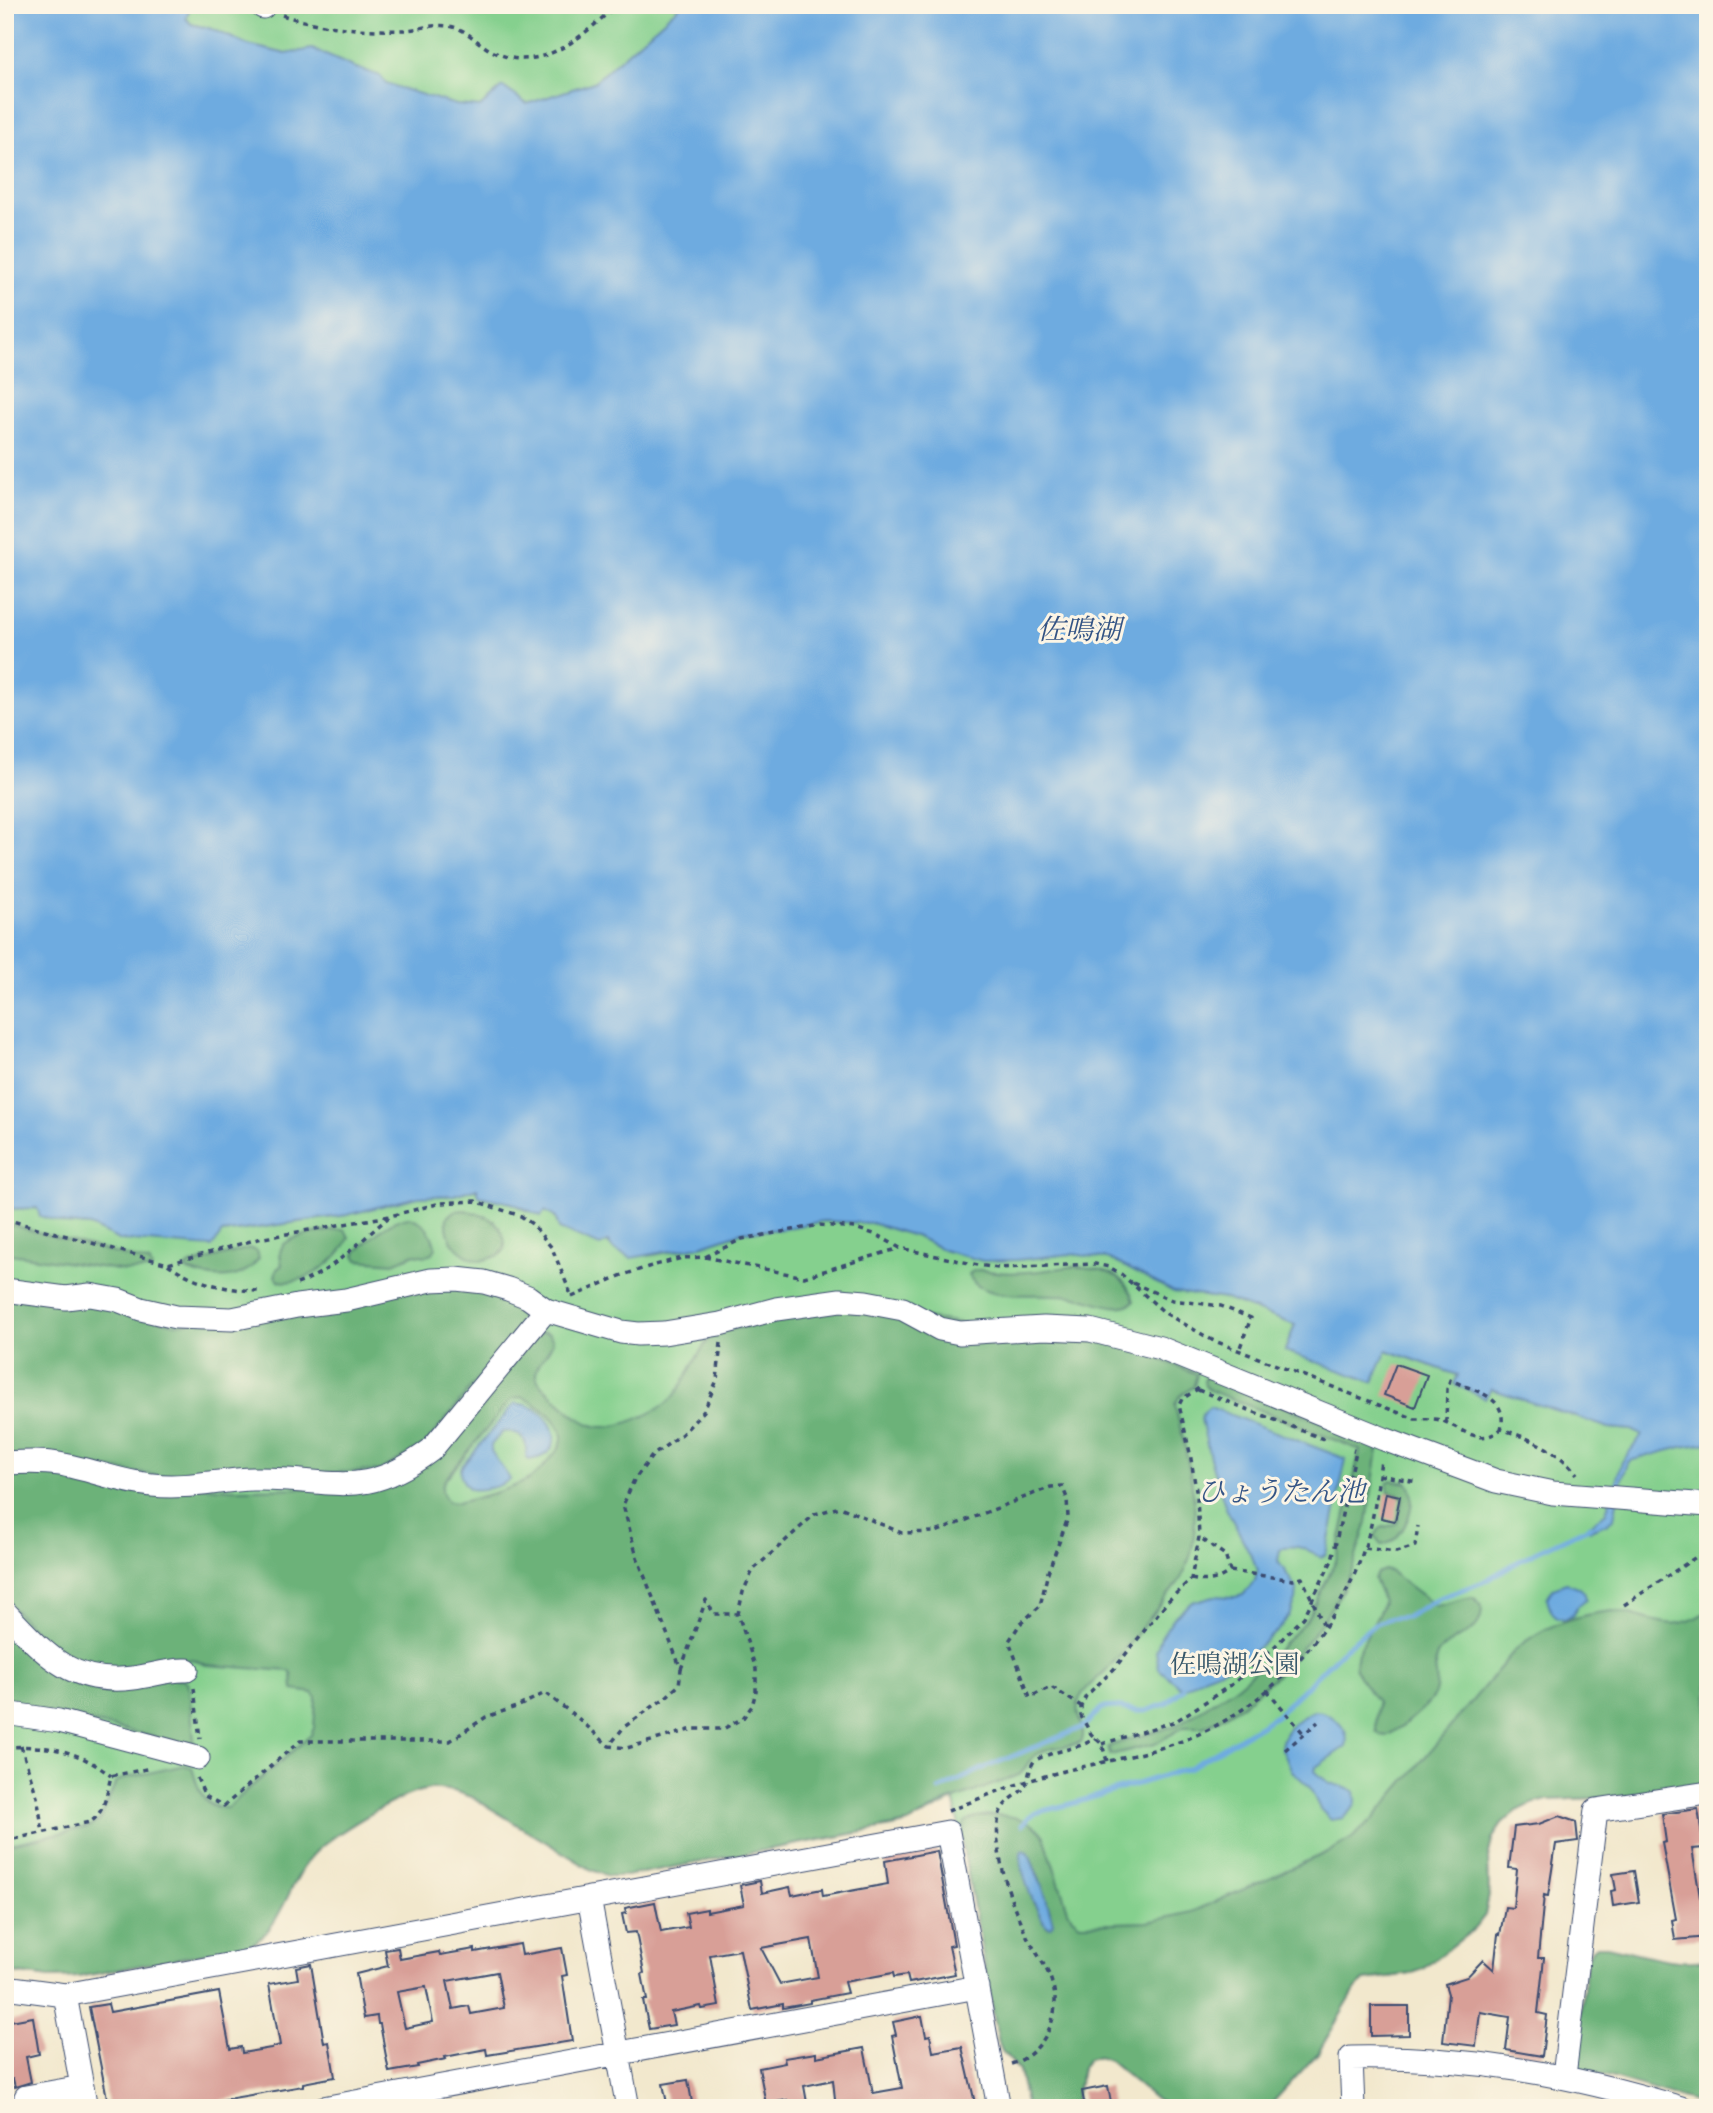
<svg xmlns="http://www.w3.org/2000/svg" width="1713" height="2113" font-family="Alegreya,'Noto Serif JP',serif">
<rect width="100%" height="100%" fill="#fcf5e5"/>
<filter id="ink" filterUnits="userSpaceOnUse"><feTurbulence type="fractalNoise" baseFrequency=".0143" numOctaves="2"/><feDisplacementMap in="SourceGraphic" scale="14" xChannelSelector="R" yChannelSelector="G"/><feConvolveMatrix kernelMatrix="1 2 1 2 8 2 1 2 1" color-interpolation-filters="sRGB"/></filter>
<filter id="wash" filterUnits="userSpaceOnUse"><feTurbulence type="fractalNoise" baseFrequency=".00686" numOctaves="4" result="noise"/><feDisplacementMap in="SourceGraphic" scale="28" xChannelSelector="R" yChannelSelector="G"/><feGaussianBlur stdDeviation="1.57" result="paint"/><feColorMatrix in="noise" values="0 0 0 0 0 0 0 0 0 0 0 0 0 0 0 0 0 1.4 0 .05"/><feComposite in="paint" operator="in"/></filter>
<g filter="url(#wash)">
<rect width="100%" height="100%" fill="#f2e8cd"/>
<path fill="#85d08e" stroke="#508076" stroke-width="2" d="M191,5H681L594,82L527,104L503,87L480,107L456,105L386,84L380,76L353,67L312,49L287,54L248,45L212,29L191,24L186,18Z
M477,1188L480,1196L512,1203L527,1211H545L554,1216L560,1229L649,1256L700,1246L742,1232L782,1229L823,1221L871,1223L918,1237L943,1250L963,1255L1038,1258L1071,1253L1110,1259L1174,1292L1226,1299L1295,1325L1285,1350L1372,1382L1386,1350L1609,1428L1632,1430L1682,1447L1708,1443V1784L1595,1798L1547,1800L1531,1804L1517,1811L1502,1824L1492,1839L1488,1858L1489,1895L1485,1915L1474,1929L1424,1968L1411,1974L1364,1980L1355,1990L1318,2053L1273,2102L1265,2108H1170L1155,2099L1109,2060L1098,2056L1088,2059L1082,2068L1074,2108H1027L1019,2070L1002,2051L999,2043L954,1800L908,1823L897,1826L625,1876H608L592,1870L472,1797C458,1792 445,1788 430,1789C402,1792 328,1836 310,1858C289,1883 279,1932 250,1945L78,1977L51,1978L5,1972V1209L37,1208L65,1224L90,1226L119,1240L222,1233L347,1215L389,1204L418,1197L454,1195Z"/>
<path fill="#6cb279" stroke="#44706c" stroke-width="2" fill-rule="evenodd" d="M465,1210C489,1216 505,1221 505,1249L500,1255L481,1261C458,1255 445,1240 447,1217L454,1211Z
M409,1217C426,1222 431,1232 436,1248L432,1254L426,1256L415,1254L394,1263L358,1260L355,1255L358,1250C373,1237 389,1219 409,1217Z
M5,1223L150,1263L152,1268L149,1270L125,1271L11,1254L5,1251Z
M338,1230H345L349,1237C341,1260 304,1286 279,1281L275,1276L277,1269L282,1265C281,1260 279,1254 281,1249C286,1235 324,1232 338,1230Z
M249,1248L257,1251L259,1258C242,1283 213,1280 188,1271L186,1269L190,1265Z
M1068,1267C1096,1266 1125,1270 1134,1301C1121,1314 1094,1300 1077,1297C1047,1291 1012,1300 984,1289C976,1286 971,1281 969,1274C977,1267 986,1271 996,1272C1019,1274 1045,1271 1068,1267Z
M431,1287L483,1289L527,1307L529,1315L426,1444L379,1471L175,1478L5,1455V1297L90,1302L176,1324Z
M840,1307L1122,1344L1197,1374L1194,1386L1179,1397L1175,1405C1187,1458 1211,1535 1178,1583C1155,1610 1135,1638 1112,1664C1103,1675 1088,1684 1081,1696C1070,1716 1089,1730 1081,1742C1065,1749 1047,1745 1033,1757C1026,1763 1026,1770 1019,1775L944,1803L908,1823L625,1876H608L592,1870L472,1797C458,1792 445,1788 430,1789C402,1792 328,1836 310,1858C289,1883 279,1932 250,1945L78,1977L51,1978L5,1972V1845L92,1826L100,1820L116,1782L125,1778L185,1765L192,1768C198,1786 201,1809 227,1808L311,1735L314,1728L316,1697L313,1693L293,1690L292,1674L289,1671L206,1665L193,1659L133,1670L85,1667L44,1641L5,1600V1471H17L232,1489L384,1487L536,1336L543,1332L550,1334L553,1341C548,1358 527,1367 541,1385C556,1398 573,1418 592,1425C612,1433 662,1412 675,1395C688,1376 697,1353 712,1335L719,1332ZM522,1397C535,1403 563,1421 562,1438C562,1447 554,1454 548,1461C542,1469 534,1477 524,1482C503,1492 480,1497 457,1503L449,1502C442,1495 440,1490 444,1481L507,1404L513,1399Z
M1208,1376L1377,1444L1378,1450L1367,1522L1351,1572L1341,1593L1317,1629L1285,1668L1243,1704L1218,1720L1203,1727H1184L1155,1744L1110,1755L1108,1747L1112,1745L1177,1725L1237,1686L1275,1653L1307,1619L1336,1561L1360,1450L1209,1390L1205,1386L1204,1380Z
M1391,1480L1408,1483C1420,1499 1403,1545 1381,1545L1375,1537C1381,1522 1386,1530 1397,1523L1403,1499L1398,1494L1389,1492L1387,1483Z
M1384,1570L1391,1572L1436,1606C1449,1604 1460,1598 1474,1597L1482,1606C1483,1636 1457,1633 1440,1651C1429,1663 1441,1679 1435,1693C1431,1705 1397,1731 1386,1736L1380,1735L1376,1731L1377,1702L1360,1679L1355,1667L1358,1653L1381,1608L1383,1601L1374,1579L1377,1573Z
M1613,1611C1650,1615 1671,1637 1708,1611V1784L1620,1797L1547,1800L1531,1804L1517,1811L1502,1824L1492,1839L1488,1858L1489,1895L1485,1915L1474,1929L1424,1968L1411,1974L1364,1980L1355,1990L1318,2053L1273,2102L1265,2108H1170L1155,2099L1109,2060L1098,2056L1088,2059L1082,2068L1074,2108H1027L1019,2070L1002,2051L999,2043L961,1836L965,1822C986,1809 1030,1814 1044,1836L1068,1910L1072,1918L1080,1924L1148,1922L1192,1912L1330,1851L1352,1838L1372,1820L1515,1650C1542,1626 1577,1614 1613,1611ZM1026,1850L1039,1877L1050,1911L1047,1926L1033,1902Z
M5,1624L54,1671L182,1679L187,1682L189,1689L194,1741L186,1744L5,1703Z
M1597,1946H1607C1638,1952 1676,1967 1708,1959V2106L1579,2068L1576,2062L1587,1959L1591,1951Z"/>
<path fill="#6eabe0" stroke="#446d9f" stroke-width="2" d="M5,5H191L186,18L191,24L212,29L248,45L286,54L312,49L353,67L381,76L386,84L456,105L480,107L503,87L527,104L594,82L681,5H1708V1443L1682,1447L1629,1461L1621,1481L1614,1518L1606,1524L1590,1530L1587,1527L1606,1512L1622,1462L1642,1435L1632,1430L1609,1428L1491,1389L1485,1398L1454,1384L1458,1375L1387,1350L1373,1382L1285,1351L1295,1325L1226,1299L1174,1292L1110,1259L1071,1254L1017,1260L983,1261L943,1250L918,1237L871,1223L823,1221L782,1229L742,1232L700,1246L631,1258L613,1249L608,1242L600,1246L559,1229L556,1218L545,1211L541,1216L512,1203L479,1196L477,1188L454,1195L418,1197L389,1204L347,1215L222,1233L212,1247L119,1240L90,1226L65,1224L40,1216L37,1208L5,1209Z
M514,1404C548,1401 577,1453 529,1460L526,1457C526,1453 527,1449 526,1445C524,1435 511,1430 502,1432L491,1445V1451L510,1479C501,1487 482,1491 470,1489C463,1482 458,1475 462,1466Z
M1210,1407L1346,1459L1326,1554L1321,1557C1309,1550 1299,1545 1285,1547L1280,1550L1278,1561L1297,1589L1296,1600L1289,1616L1277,1631L1241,1662L1207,1675L1183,1689L1159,1669L1156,1652L1161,1637L1175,1616L1192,1602L1214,1596L1235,1597L1243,1595L1255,1581L1257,1571L1253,1559L1226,1508L1210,1458L1201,1419L1202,1414Z
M1566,1583C1575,1585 1585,1588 1586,1599L1577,1607L1573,1615L1565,1619C1553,1618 1549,1609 1547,1598L1553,1588Z
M1314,1711C1330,1710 1351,1729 1346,1746L1316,1767L1315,1771L1318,1775L1330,1783L1355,1791L1356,1802L1354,1807L1343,1818L1331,1820L1320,1809L1309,1786L1292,1771L1281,1747C1283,1729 1298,1718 1314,1711Z
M1023,1850L1028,1852L1045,1894L1053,1923L1050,1927L1045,1924C1033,1903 1020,1876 1021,1852Z"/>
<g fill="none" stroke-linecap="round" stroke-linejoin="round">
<path stroke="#6eabe0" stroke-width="5" d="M939,1790L982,1769L1083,1727L1102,1708L1116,1707L1137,1711H1146L1165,1704L1183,1689
M1022,1825L1030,1816L1038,1812L1071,1804L1189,1768L1276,1716L1342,1651L1376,1623L1391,1618L1407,1617L1439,1598L1483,1582L1535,1552L1591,1526"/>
</g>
<g id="blocks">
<path fill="#d89f97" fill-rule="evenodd" d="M1396,1364L1427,1375L1415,1407L1384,1395Z
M1386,1493L1400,1496L1395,1521L1381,1518Z
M1698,1809L1704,1848L1692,1849L1700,1897L1706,1896L1708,1937L1675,1940L1672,1920L1676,1919L1662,1843L1666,1842L1662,1814Z
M1559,1816L1576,1822L1578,1841L1556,1844L1548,1896L1544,1895L1538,1958H1544L1538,2013L1547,2015L1542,2056L1506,2050L1510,2017L1480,2012L1476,2046L1443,2042L1448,1994L1445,1984L1467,1977L1483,1960L1494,1970L1498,1934L1500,1935L1505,1907L1513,1908L1517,1869L1509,1868L1514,1827L1539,1824Z
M937,1851L954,1945L949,1946L955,1974L909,1983L907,1975L894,1977L893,1973L844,1982L847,1993L810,2000V2003L783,2008V2004L752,2010L740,1950L710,1955L719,2006L702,2009L701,2006L671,2012L674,2025L649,2029L643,2000H647L642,1974L644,1973L636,1932L626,1933L622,1914L626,1913L625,1908L655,1902L661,1932L689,1927L686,1913L707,1909V1912L744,1905L740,1885L760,1881L762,1893L790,1887L792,1895L822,1889L823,1896L888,1884L885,1861ZM811,1939L818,1977L780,1984L761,1948Z
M1634,1871L1639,1902L1613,1906L1611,1891L1616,1890L1613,1874Z
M520,1944L522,1955L562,1948L567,1975L562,1976L572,2041L487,2055L486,2049L445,2057L446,2059L417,2065L418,2067L389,2072L380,2024H378L377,2016L364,2018L356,1974L388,1966L385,1950L398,1948L400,1959L439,1952L440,1955L475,1949V1952ZM497,1972L504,2008L471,2014L469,2006L453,2009L447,1981ZM426,1987L433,2022L405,2028L397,1992Z
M311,1964L324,2043L329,2042L335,2077L303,2083V2086L221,2100L223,2106L215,2108H109L89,2007L108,2004L110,2012L219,1992L230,2049L241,2047L242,2053L271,2048L280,2045L269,1984L298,1979L296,1967Z
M1371,2006H1409V2035L1371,2036Z
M922,2016L926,2036L930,2035L933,2052L962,2047L975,2103L950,2108H836L833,2080L804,2086L808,2108H789L787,2100L766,2104L759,2068L785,2063L784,2058L816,2053V2057L864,2048L873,2093L902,2088L892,2036L896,2035L893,2022Z
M33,2017L39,2054L26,2057L31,2082L15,2087L13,2079L5,2081V2022Z
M688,2080L693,2108H668L663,2084Z
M1108,2086L1112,2108H1085L1082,2091Z"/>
</g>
</g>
<g filter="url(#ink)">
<use href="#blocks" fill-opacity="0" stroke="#3b4b6f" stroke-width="2"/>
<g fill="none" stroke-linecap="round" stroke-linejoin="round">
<defs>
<path id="minor" d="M263,7L264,5
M5,1290L66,1298L90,1295L118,1300L141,1309L176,1317L232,1319L297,1306L346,1300L431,1280L456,1279L484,1282L508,1289L528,1297L546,1310L621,1332L638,1334L664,1333L720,1324L776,1309L840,1300L866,1302L903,1309L940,1329L960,1333L1044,1328L1090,1330L1160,1348L1384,1439L1496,1481L1553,1493L1708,1505
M5,1463C23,1462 41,1461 59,1464C90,1469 120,1482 152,1485C187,1489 219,1480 253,1479C332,1477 360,1503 431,1450L546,1310
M5,1612C44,1653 71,1686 133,1678C151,1676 169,1669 187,1670
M5,1713L59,1721L198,1758
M589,1898L628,2108
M5,1987L65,1995L948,1832L999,2108
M65,1995L86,2108
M1564,2076L1596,1810L1708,1793
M26,2097L82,2087
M323,2108L977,1987
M1353,2108L1351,2058C1467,2056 1571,2074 1681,2108"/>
</defs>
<use href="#minor" stroke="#3b4b6f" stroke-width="25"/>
<path stroke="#3b4b6f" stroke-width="3.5" stroke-dasharray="5 5" stroke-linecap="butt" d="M218,5L232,12
M282,15C323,28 362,31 405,30C419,29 434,24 448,26C467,28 477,44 494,52C540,75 584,36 616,5
M5,1219L168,1264L258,1239L390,1216L441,1203L475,1201L521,1216L532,1224L552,1248L572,1297
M705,1257L804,1277L900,1248
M168,1264C194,1283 227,1290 258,1291
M1133,1283L1172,1300L1221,1306L1251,1318L1239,1350
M297,1284C333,1271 360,1241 389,1217
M572,1297L620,1276L648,1267L682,1258L705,1257L742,1239L820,1225L855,1228L877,1235L900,1248L978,1265L998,1268L1095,1264L1109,1267L1121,1274L1165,1313L1212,1340L1415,1419C1424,1419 1435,1418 1443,1421C1462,1429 1481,1447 1501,1429C1529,1438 1558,1450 1577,1474
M721,1343L717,1380L704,1411L682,1434L652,1456L634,1480L623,1505L637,1557L681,1669L679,1685L665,1698L624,1727L609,1746L627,1748L693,1729H723L743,1718L752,1706L756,1691V1669L738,1614L743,1592L753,1570L815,1514L840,1507L902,1533L936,1532L1051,1487L1062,1486L1067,1498L1068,1518L1048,1572L1040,1606L1020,1624L1009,1641L1030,1697L1051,1687L1081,1706
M1198,1390L1326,1440
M1446,1423L1447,1389L1450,1380C1474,1391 1509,1396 1501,1429
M1379,1475L1417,1482
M1365,1548L1396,1552L1415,1546L1418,1526
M1230,1571L1293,1580L1302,1578L1324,1626
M1191,1579C1205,1582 1218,1581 1230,1571L1225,1555L1199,1537
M1624,1605L1708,1549
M681,1669L706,1600L714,1614H738
M194,1688L200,1739
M1267,1690L1304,1734
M1102,1744L1176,1721L1234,1683L1272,1649L1304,1617L1332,1560L1356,1451L1353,1450
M21,1746L37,1797L43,1832
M5,1747C48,1745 77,1749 111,1776
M1285,1750L1318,1722
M1107,1761L1102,1744L1091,1734L1081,1716V1706L1086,1696L1114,1669L1167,1602L1191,1579L1199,1537L1197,1496L1190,1453L1179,1405L1182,1399L1199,1388
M197,1778L205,1796L224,1806L300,1741H450L486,1717L519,1706L545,1693L579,1719L609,1746
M948,1811C974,1801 1001,1789 1028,1781C1075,1766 1125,1760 1173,1744C1260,1716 1336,1636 1364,1549C1374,1521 1377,1490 1381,1460
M5,1841L90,1822C105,1813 107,1792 111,1776L151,1768
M1011,2064C1043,2055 1063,2015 1052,1983C1047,1966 1035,1952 1027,1936C1012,1907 990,1845 1000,1813C1003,1803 1015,1797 1022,1790C1029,1783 1028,1770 1034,1761C1055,1749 1075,1751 1096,1738"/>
<use href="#minor" stroke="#fff" stroke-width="23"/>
</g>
</g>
<g text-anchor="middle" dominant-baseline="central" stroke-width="6" stroke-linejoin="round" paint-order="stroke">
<g font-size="26" fill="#36576a" stroke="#fcf5e5">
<text x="1235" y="1664">佐鳴湖公園</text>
</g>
<g font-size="28" font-style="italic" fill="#345485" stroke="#fcf5e5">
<text x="1079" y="630">佐鳴湖</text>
<text x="1281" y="1492">ひょうたん池</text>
</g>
</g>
<rect width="1713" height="2113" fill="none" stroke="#fcf5e5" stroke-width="28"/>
</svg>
